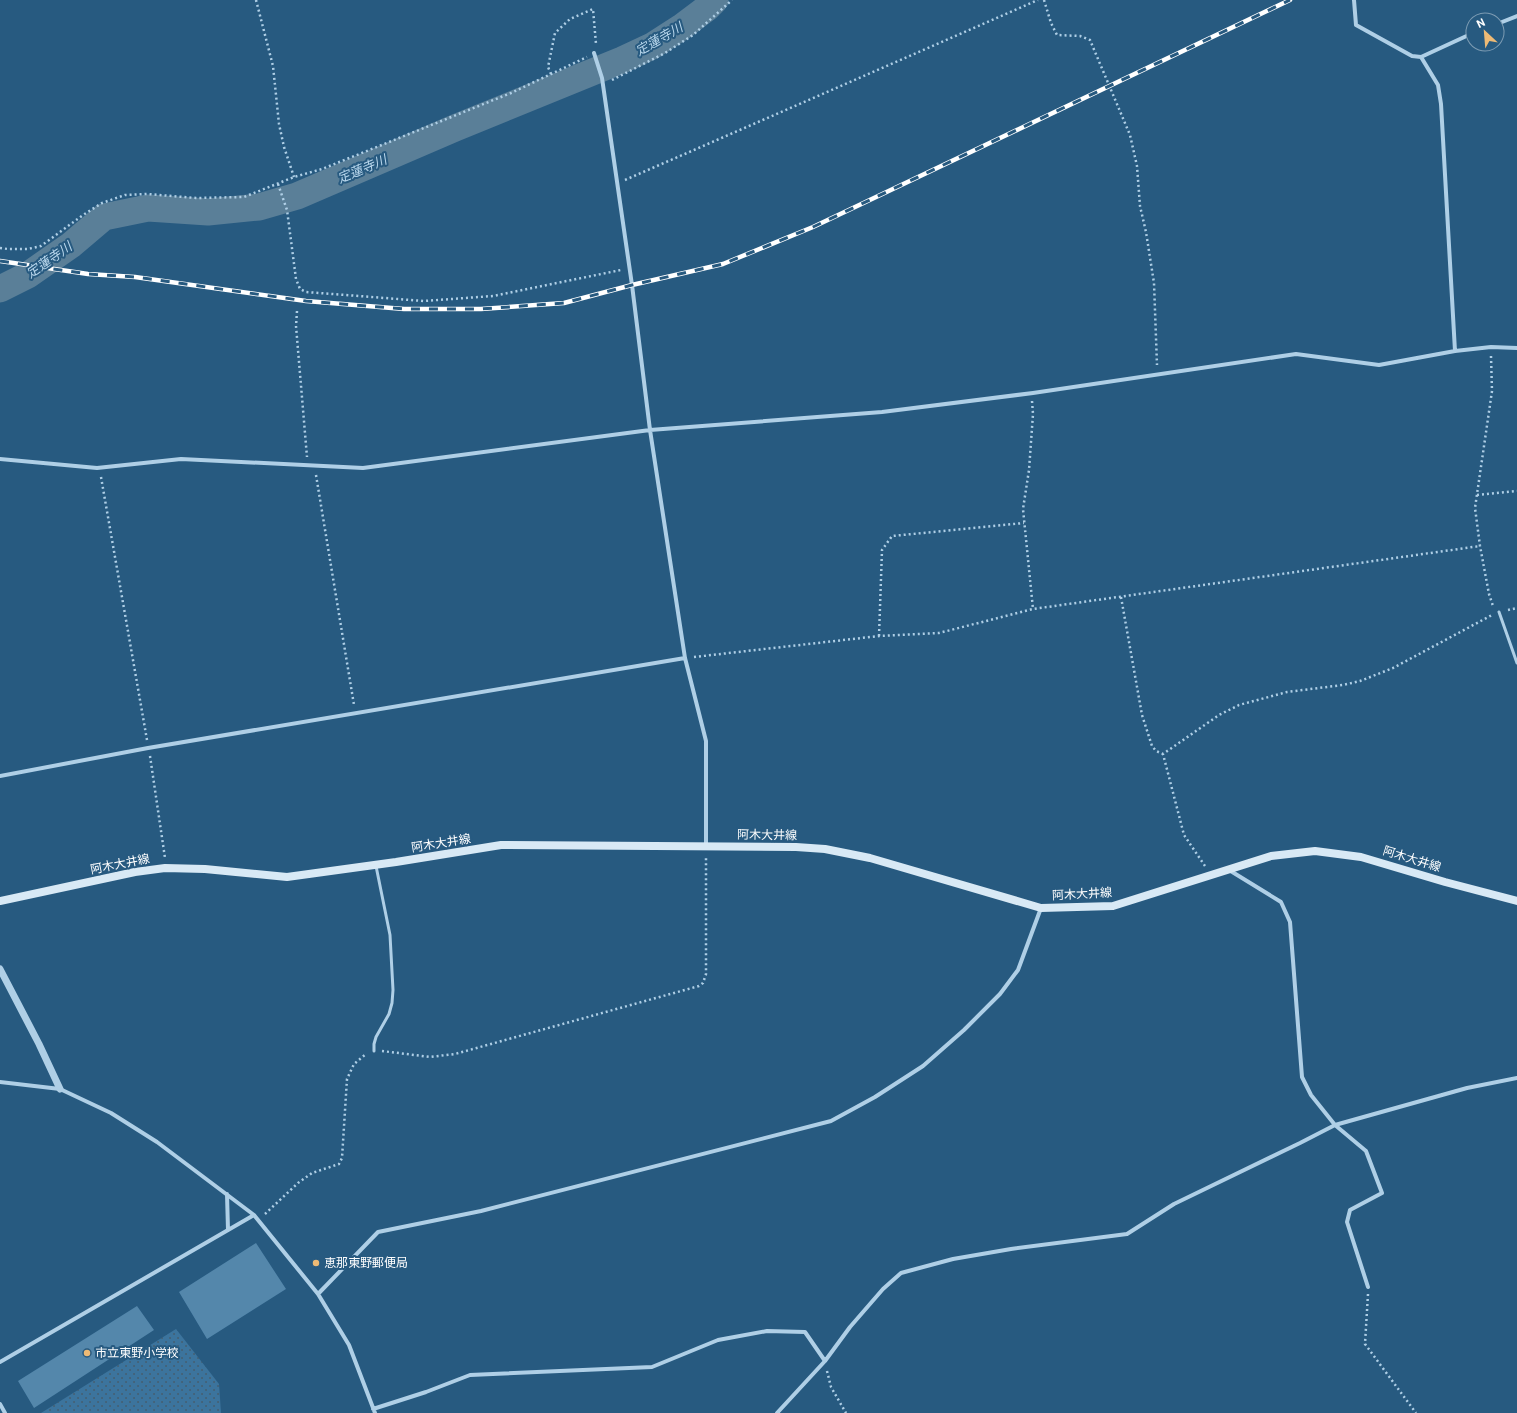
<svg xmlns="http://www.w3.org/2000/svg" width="1517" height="1413" font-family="Roboto,'Noto Sans JP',sans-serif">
<defs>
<pattern id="grass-dots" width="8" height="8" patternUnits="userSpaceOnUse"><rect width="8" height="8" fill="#3c749d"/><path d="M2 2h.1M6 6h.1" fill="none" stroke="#455e70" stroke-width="1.8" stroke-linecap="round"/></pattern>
</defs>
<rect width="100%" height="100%" fill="#275a80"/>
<path fill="url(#grass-dots)" d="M176,1329L219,1384L221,1413H41Z"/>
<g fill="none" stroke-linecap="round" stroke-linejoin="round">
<path stroke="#5a7f98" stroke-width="27" d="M0,289L28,275L71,245L104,217L148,208L208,212L259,207L297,196L455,128L622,60L652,46L683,26L707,8L715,0"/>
</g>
<path fill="#5487ab" d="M256,1243L286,1289L207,1339L179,1292Z
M137,1306L154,1330L34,1408L18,1381Z"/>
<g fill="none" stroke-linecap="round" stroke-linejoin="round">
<path stroke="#afcfe6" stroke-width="2.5" stroke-dasharray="2 3" stroke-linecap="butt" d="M256,0L273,66L279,124L284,147L294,177
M1044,0L1051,23L1057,35L1080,36L1090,40L1130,135L1137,166L1140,206L1146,232L1154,283L1157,365
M551,74L548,67L555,33L570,19L593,9L596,44
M612,80L665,53L693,35L732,0
M625,180L1038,0
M278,184L287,210L296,279L300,289L306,292L424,301L493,296L621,270
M0,248L8,249H28L41,246L83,215L102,203L125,195L147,194L196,198L244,197L294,177L322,169L511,93L587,57
M297,311L296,326L307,457
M1491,356L1492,391L1475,508L1480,546L1489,594L1493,606
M1032,401L1033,414L1029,470L1023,509L1033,609
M316,475L354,705
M101,477L147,740
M1477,495L1517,491
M1121,597L1142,715L1152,746L1156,751L1163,754
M1508,610L1517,608
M879,636L882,550L892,536L1024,523
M694,657L879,636L939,633L1033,609L1480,546
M150,756L165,858
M1205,866L1184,835L1163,754L1219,715L1239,705L1287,692L1343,685L1360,681L1393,668L1492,615
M382,1051L430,1057L455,1054L699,986L703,983L706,974V858
M265,1214L298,1183L312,1173L339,1164L342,1158L347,1079L354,1064L366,1054
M1368,1294L1365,1344L1416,1413
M827,1371L831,1387L846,1413"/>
<path stroke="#afcfe6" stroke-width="3" d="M1499,612L1517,663
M374,1051V1044L376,1037L389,1014L392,1003L393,990L390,935L376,866"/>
<path stroke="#afcfe6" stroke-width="4" d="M1354,0L1356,25L1412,56L1421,57L1473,33
M1497,24L1517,16
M594,53L602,78L632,285L650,430L685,658L706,741V846
M1421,57L1438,85L1441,104L1455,351
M0,459L97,468L181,459L363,468L650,430L882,412L1033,393L1296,354L1379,365L1455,351L1491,347L1517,348
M0,776L148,748L685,658
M1229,870L1281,902L1290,922L1302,1077L1311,1095L1335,1125L1366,1151L1382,1193L1350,1210L1347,1222L1368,1287
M0,1082L60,1089L111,1113L157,1142L254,1215L318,1294L349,1345L375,1413
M227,1194L228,1230
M318,1294L378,1232L481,1211L831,1121L875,1097L923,1066L964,1030L1000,994L1018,970L1041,908
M0,1362L254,1215
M0,1404L5,1413
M373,1409L426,1392L470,1375L652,1367L718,1340L767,1331L805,1332L825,1361
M777,1413L825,1361L850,1327L883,1289L901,1273L953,1259L1011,1249L1127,1234L1174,1204L1300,1143L1335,1125L1467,1088L1517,1078"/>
<path stroke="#afcfe6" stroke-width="7" d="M0,969L39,1044L60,1089"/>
<path stroke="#d8e9f5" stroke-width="8" d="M0,901L135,872L165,868L205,869L287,877L396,862L501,845L796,847L825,849L870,858L1041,908L1113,906L1271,856L1315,851L1361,857L1445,882L1517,901"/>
<defs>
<path id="rail" d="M0,261L88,274L135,277L306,301L404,309H481L564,303L632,285L723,264L813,227L1290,0"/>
</defs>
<use href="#rail" stroke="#fff" stroke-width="4.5"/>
<use href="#rail" stroke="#275a80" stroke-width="3" stroke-dasharray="9" stroke-linecap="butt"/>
</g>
<g fill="#eeba75" stroke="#275a80" stroke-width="1.5">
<circle cx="316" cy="1263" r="4"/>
<circle cx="87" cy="1353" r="4"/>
</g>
<g text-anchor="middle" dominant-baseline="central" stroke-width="4" stroke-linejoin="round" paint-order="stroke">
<g font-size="12" fill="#fff" stroke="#275a80">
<text transform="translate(767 835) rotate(1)">阿木大井線</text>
<text transform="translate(441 843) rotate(-9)">阿木大井線</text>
<text transform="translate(1412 859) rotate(17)">阿木大井線</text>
<text transform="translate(120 864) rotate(-11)">阿木大井線</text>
<text transform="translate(1082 894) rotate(-3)">阿木大井線</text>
</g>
<g font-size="12" fill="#fff" stroke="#275a80" text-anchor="start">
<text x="324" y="1263">恵那東野郵便局</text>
<text x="95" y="1353">市立東野小学校</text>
</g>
<g font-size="13" font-style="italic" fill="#bad8ed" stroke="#275a80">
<text transform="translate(659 39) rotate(-30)">定蓮寺川</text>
<text transform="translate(362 169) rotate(-23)">定蓮寺川</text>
<text transform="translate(49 260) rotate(-35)">定蓮寺川</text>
</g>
</g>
<g transform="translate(1485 32) rotate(334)"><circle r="19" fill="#275a80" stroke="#7d9cb3"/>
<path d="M0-3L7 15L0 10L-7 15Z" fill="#eeba75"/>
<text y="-6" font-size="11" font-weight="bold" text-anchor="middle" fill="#ffffff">N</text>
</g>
</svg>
